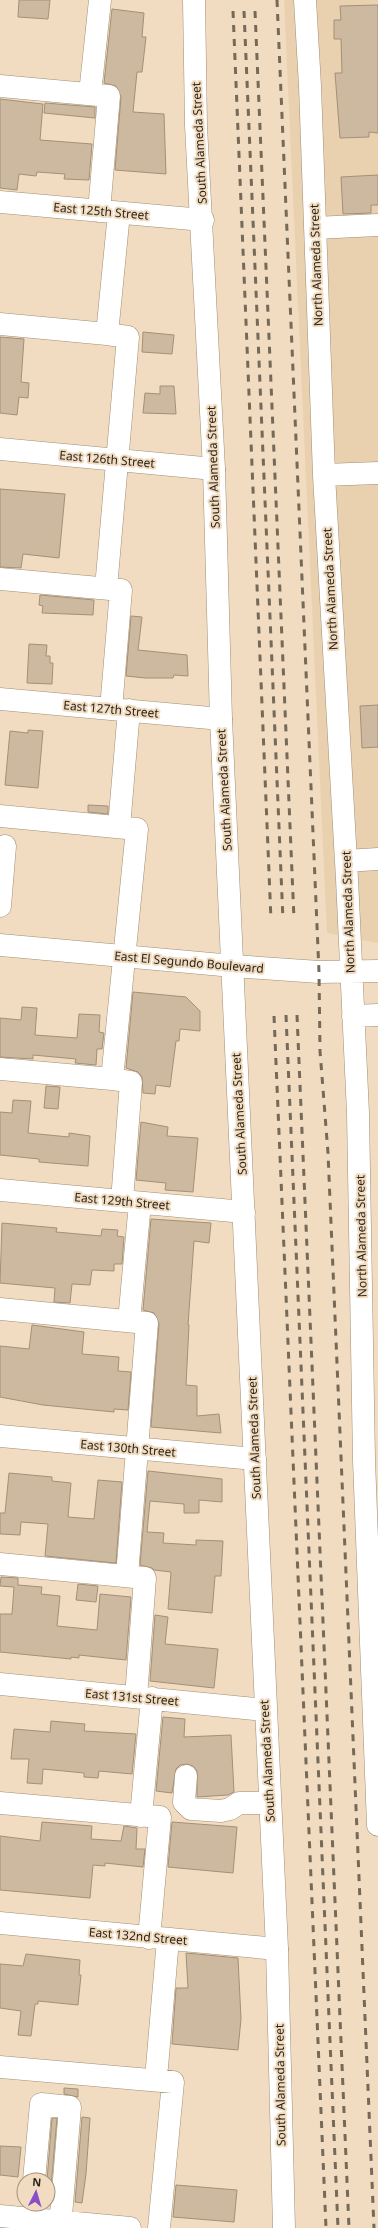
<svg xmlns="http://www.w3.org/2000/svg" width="378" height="2228" font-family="'Noto Sans',sans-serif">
<rect width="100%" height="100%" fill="#f1dcc1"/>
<path fill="#e9d0af" d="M284,0H378V943L327,933Z"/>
<path fill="#cdb99f" stroke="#a39077" d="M19,0H50L48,19L18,17Z
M378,5V133L369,132V137L340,138L335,73H342L341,39H334V20H341L340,6Z
M112,9L144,13L142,37H146L142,72H137L133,112L164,114L166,174L115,170L121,97L116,86L104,83Z
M0,99L43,104L40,140L92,144L89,180L64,179L65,174L37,172L36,176L19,174L17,190L0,188Z
M45,103L95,107V118L44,113Z
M378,175V205H371V213L343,214L341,177Z
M143,332L174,335L172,354L142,352Z
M0,337L24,339L21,382L29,383L28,398L19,397L17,415L0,413Z
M160,386H174L176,414L143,413L145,393L160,394Z
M0,489L65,494L59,558L23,554L21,568L0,567Z
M40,595L94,600L93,615L42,613L43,606L39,605Z
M131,616L142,617L138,650L187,655L188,676L174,675L173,678H145L126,676Z
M29,644L47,645L46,656H50V663H53L52,684L27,683Z
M378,705V747L362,748L360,706Z
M28,730L43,731L38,788L5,785L10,731L28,733Z
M88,805L108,806V814L88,812Z
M133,992L186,997L200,1011V1031L180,1029L179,1041H176L170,1087L156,1085L155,1094L143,1093L142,1077L138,1072L126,1068Z
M22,1007L37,1008L35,1035L77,1038L79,1014L100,1015L99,1032L104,1033L102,1049H97L96,1065L75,1063L76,1059L33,1055V1059L0,1057V1018L21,1020Z
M46,1086L60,1087L58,1109L44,1108Z
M13,1100L31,1101L28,1133L69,1137V1133L90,1136L88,1166L39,1162V1159L0,1155V1112L12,1113Z
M141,1122L168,1127L167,1136L198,1138L193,1192L165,1190L166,1183L136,1180Z
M151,1219L211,1223L209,1243L194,1241L188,1325H189L186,1385L197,1386V1416L219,1414L221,1433L151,1427L159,1324L154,1313L143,1310Z
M2,1223L57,1228L56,1232L101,1236L102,1229L118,1230L117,1236L124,1237L122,1264H114V1271L92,1270L90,1285L72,1284L70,1303L54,1302L55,1288L0,1283Z
M32,1325L84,1332L82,1354L119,1357L118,1371L131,1372L128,1410L114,1409V1412L43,1405L0,1397V1346L29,1349Z
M148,1471L222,1479V1502L199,1500V1513H184V1504L150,1501L147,1532L164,1533L163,1543L196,1545V1540L223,1541L221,1576H215L212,1613L168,1609L171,1572L154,1570L152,1568L140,1565Z
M9,1473L52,1477V1481L71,1483L68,1517L94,1519L98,1480L122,1482L116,1563L45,1556L48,1524L21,1522L20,1535L0,1534V1513H5Z
M1,1577L18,1578V1585L42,1587L41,1594L60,1596L57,1626L97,1630L100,1594L131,1597L126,1660L79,1655V1658L71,1657V1659L0,1652V1614H12L14,1587L0,1586Z
M78,1584L98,1586L96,1602L76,1600Z
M155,1615L168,1617L165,1644L218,1649L214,1688L150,1681Z
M163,1717L185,1719L184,1737L231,1735L234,1792L228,1795L197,1797V1771L193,1766L187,1764L180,1765L176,1769L172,1793L156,1791Z
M51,1721L85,1724L84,1731L136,1734L132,1774L99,1771L98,1778L84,1777V1773L43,1769L42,1784L27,1783L29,1759H11L14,1729L50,1732Z
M42,1822L92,1826L91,1839L121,1841L124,1826L137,1828L136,1849H145L143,1867L105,1863V1866L93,1865L90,1898L0,1890V1836L40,1841Z
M172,1822L237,1827L233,1873L168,1867Z
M186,1953L238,1958L241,2019L238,2050L172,2044L176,1988H188Z
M26,1954L80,1960L79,1975H81L78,2005L38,2001V2004H35L31,2036L18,2035L21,2011L0,2008V1964L23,1966Z
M64,2088L78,2089V2097L64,2094Z
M82,2117L90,2118L86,2174L82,2203L75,2202Z
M52,2118H57L50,2199L48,2198L47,2180Z
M0,2146L21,2147L18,2177L0,2175Z
M176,2185L237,2190L234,2222L173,2217Z"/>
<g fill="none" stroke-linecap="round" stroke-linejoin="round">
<defs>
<path id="minor" d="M305,0L310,86L324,475L347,879L358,1113L364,1460L378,1825
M0,86L109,96L99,211
M90,94L100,0
M0,202L203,220
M315,228L378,225
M0,324L107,334L128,337L106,588
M107,334L119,213
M0,449L214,469
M324,475L378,473
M0,579L121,590L111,709
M0,699L221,719
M0,816L137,829L112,1079
M119,827L129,710
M346,861L378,859
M0,906L5,846
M233,966L319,972L378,971
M353,1016L378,1015
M0,1069L112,1079L131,1082L122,1201
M0,1190L244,1212
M0,1309L147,1323L127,1576
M129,1321L140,1203
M0,1436L255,1459
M0,1564L145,1578L136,1697
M0,1684L265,1710
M186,1776L184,1802L191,1809L221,1811L230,1809L239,1803H270
M0,1803L160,1817L149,1938
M141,1816L152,1698
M0,1923L277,1949
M0,2067L173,2082L159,2228
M157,2067L168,1939
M34,2180L41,2104L70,2107L60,2228
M0,2216L130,2228"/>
<path id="major" d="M194,0L196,126L214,469L221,719L277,1949L284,2228
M0,945L233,966"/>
</defs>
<use href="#minor" stroke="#a18e74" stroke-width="23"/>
<use href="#major" stroke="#a18e74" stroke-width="23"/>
<use href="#minor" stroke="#fff" stroke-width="22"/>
<use href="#major" stroke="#fff" stroke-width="22"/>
<path stroke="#756959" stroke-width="3" stroke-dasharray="7 7" stroke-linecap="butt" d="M277,0L319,972L320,1051L328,1153L374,2228
M233,11L271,920
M244,11L283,920
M255,11L294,919
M286,1015L338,2228
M297,1015L349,2228
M274,1016L326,2228"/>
</g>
<g text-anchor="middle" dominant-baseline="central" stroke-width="4" stroke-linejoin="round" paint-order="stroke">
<g font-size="12" fill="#2a2319" stroke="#f1dcc1">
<text transform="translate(199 143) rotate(-93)">South Alameda Street</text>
<text transform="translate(101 211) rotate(5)">East 125th Street</text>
<text transform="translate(316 265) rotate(-92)">North Alameda Street</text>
<text transform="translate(107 459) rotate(5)">East 126th Street</text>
<text transform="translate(213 467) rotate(-92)">South Alameda Street</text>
<text transform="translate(330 589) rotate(-93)">North Alameda Street</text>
<text transform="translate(111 709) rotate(5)">East 127th Street</text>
<text transform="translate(224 790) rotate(-93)">South Alameda Street</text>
<text transform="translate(348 912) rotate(-92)">North Alameda Street</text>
<text transform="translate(189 962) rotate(5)">East El Segundo Boulevard</text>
<text transform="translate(239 1114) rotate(-93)">South Alameda Street</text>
<text transform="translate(122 1201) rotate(5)">East 129th Street</text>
<text transform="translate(361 1236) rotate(-91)">North Alameda Street</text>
<text transform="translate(254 1438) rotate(-92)">South Alameda Street</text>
<text transform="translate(128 1448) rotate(5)">East 130th Street</text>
<text transform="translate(132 1697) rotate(5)">East 131st Street</text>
<text transform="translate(267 1761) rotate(-93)">South Alameda Street</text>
<text transform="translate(138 1936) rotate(5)">East 132nd Street</text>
<text transform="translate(280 2085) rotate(-91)">South Alameda Street</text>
</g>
</g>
<g transform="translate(36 2192) rotate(5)"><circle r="19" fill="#f1dcc1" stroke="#a1927e"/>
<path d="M0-3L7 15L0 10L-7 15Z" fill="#894fc5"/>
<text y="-6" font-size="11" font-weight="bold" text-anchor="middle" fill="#2a2319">N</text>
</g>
</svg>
